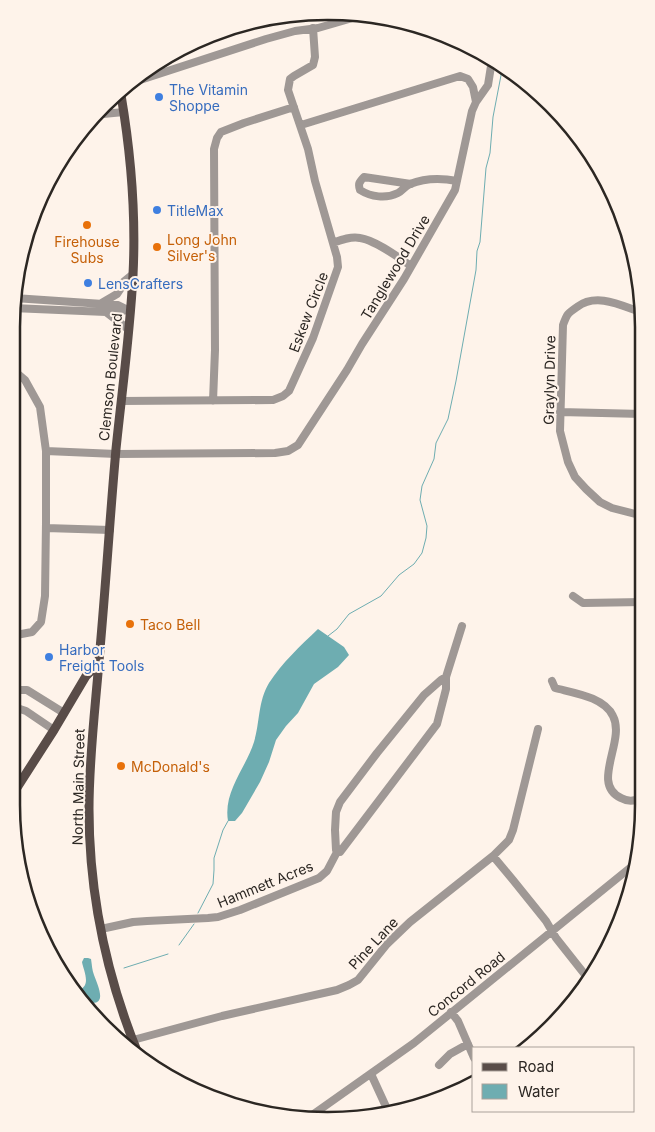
<svg xmlns="http://www.w3.org/2000/svg" width="655" height="1132" font-family="Inter,sans-serif">
<rect width="100%" height="100%" fill="#fef3ea"/>
<path fill="#6eadb1" d="M318,629L344,647L349,655L338,667L314,684L298,713L286,726L276,740L269,762L260,782L242,813L235,821H228C223,791 246,768 254,742C260,722 258,701 269,683C282,663 300,646 318,629Z
M84,958H88L91,959C92,965 92,970 94,975C98,986 109,1008 86,1002L84,1003L76,997L73,991C76,990 79,990 81,989C91,984 83,969 82,962Z"/>
<g fill="none" stroke-linecap="round" stroke-linejoin="round">
<path stroke="#6eadb1" stroke-width="1" d="M328,636L337,629L349,614L381,596L399,575L414,564L422,553L426,538L427,526L420,500L422,486L434,459L436,443L448,419L456,381L476,270L477,251L480,242L486,168L490,153L493,117L503,65
M198,913L213,884L214,870V858L223,830L228,821
M179,945L194,924
M124,968L168,954"/>
<path stroke="#9f9895" stroke-width="8" d="M134,82L266,39L295,31L318,28L356,17
M476,102L488,85L492,60
M103,114L124,112
M411,184L364,177C359,182 358,184 360,190C371,197 386,199 398,193C402,191 405,186 410,184C425,178 442,178 457,181
M333,243C341,240 351,236 360,238C375,240 398,257 411,266
M14,298L118,305L128,310
M100,304L117,294L121,288L122,283L133,274
M12,308L106,312L130,310
M106,312L128,329
M643,313C622,306 597,292 577,307C567,314 567,314 563,325L560,431L568,462L575,477L586,489L600,502L612,508L643,516
M121,401L273,400L283,396L289,391L313,338L338,267L337,257L315,181L308,149L288,90L290,79L294,76L313,65L315,57L313,28
M213,401L215,350L214,149L217,138L221,132L244,123L294,107
M560,412L643,414
M46,451L116,454L275,453L288,451L298,445L347,370L362,344L404,279L455,190L472,111L476,102L473,87L468,79L460,76L301,125
M46,528L110,530
M573,596L583,603L643,602
M11,636L32,632L41,622L45,596L46,522V451L40,407L25,380L12,369
M446,677L441,680L424,695L377,753L340,802L336,812L335,830L336,850L337,852H340L437,724L446,689V677L462,626
M552,681L555,688C574,693 604,697 613,716C626,741 590,784 621,798C628,802 636,801 643,797
M11,690H27L64,713
M11,706L26,711L54,730
M493,856L513,880L546,921L556,938L590,981
M101,929L133,922L147,921L208,918L218,917L240,910L319,878L327,871L337,852
M451,1012L458,1021L474,1058
M133,1040L222,1016L337,990L349,985L358,980L387,944L410,922L493,856L509,840L513,830L538,729
M439,1065L450,1054L468,1044
M371,1074L388,1111
M308,1118L414,1043L636,863"/>
<path stroke="#594c48" stroke-width="9" d="M121,95C131,154 136,215 133,275C130,333 122,391 116,449C110,516 106,582 100,649C96,702 89,755 89,809C89,894 107,978 139,1056
M11,797L54,730L86,676L99,663"/>
</g>
<g fill="#3f7fe0" stroke="#fef3ea" stroke-width="2">
<circle cx="159" cy="97" r="5"/>
<circle cx="157" cy="210" r="5"/>
<circle cx="88" cy="283" r="5"/>
<circle cx="49" cy="657" r="5"/>
</g>
<g fill="#e8710a" stroke="#fef3ea" stroke-width="2">
<circle cx="87" cy="225" r="5"/>
<circle cx="157" cy="247" r="5"/>
<circle cx="130" cy="624" r="5"/>
<circle cx="121" cy="766" r="5"/>
</g>
<g text-anchor="middle" dominant-baseline="central" stroke-width="4" stroke-linejoin="round" paint-order="stroke">
<g font-size="14" fill="#366cbe" stroke="#fef3ea" text-anchor="start">
<text x="169" y="89">The Vitamin<tspan x="169" dy="16">Shoppe</tspan></text>
<text x="167" y="210">TitleMax</text>
<text x="98" y="283">LensCrafters</text>
<text x="59" y="649">Harbor<tspan x="59" dy="16">Freight Tools</tspan></text>
</g>
<g font-size="14" fill="#c56008" stroke="#fef3ea" text-anchor="start">
<text x="167" y="239">Long John<tspan x="167" dy="16">Silver's</tspan></text>
<text x="87" y="241" text-anchor="middle">Firehouse<tspan x="87" dy="16">Subs</tspan></text>
<text x="140" y="624">Taco Bell</text>
<text x="131" y="766">McDonald's</text>
</g>
<g font-size="14" fill="#2c2723" stroke="#fef3ea">
<text transform="translate(395 267) rotate(-59)">Tanglewood Drive</text>
<text transform="translate(308 312) rotate(-69)">Eskew Circle</text>
<text transform="translate(110 377) rotate(-84)">Clemson Boulevard</text>
<text transform="translate(549 380) rotate(-89)">Graylyn Drive</text>
<text transform="translate(78 787) rotate(-89)">North Main Street</text>
<text transform="translate(265 884) rotate(-22)">Hammett Acres</text>
<text transform="translate(373 943) rotate(-47)">Pine Lane</text>
<text transform="translate(466 984) rotate(-39)">Concord Road</text>
</g>
</g>
<path d="M0 0H655V1132H0ZM327 20H328A307 307 0 0 1 635 327V805A307 307 0 0 1 328 1112H327A307 307 0 0 1 20 805V327A307 307 0 0 1 327 20Z" fill="#fef3ea" fill-rule="evenodd"/>
<path fill="none" stroke="#2c2723" stroke-width="2.5" d="M327 20H328A307 307 0 0 1 635 327V805A307 307 0 0 1 328 1112H327A307 307 0 0 1 20 805V327A307 307 0 0 1 327 20Z"/>
<rect x="472" y="1047" width="162" height="65" fill="#fef3ea" stroke="#aaa19a"/>
<rect x="482" y="1063" width="25" height="8" fill="#594c48" stroke="#aaa19a"/>
<text x="518" y="1072" font-size="15" fill="#2c2723">Road</text>
<rect x="482" y="1084" width="25" height="15" fill="#6eadb1" stroke="#aaa19a"/>
<text x="518" y="1097" font-size="15" fill="#2c2723">Water</text>
</svg>
